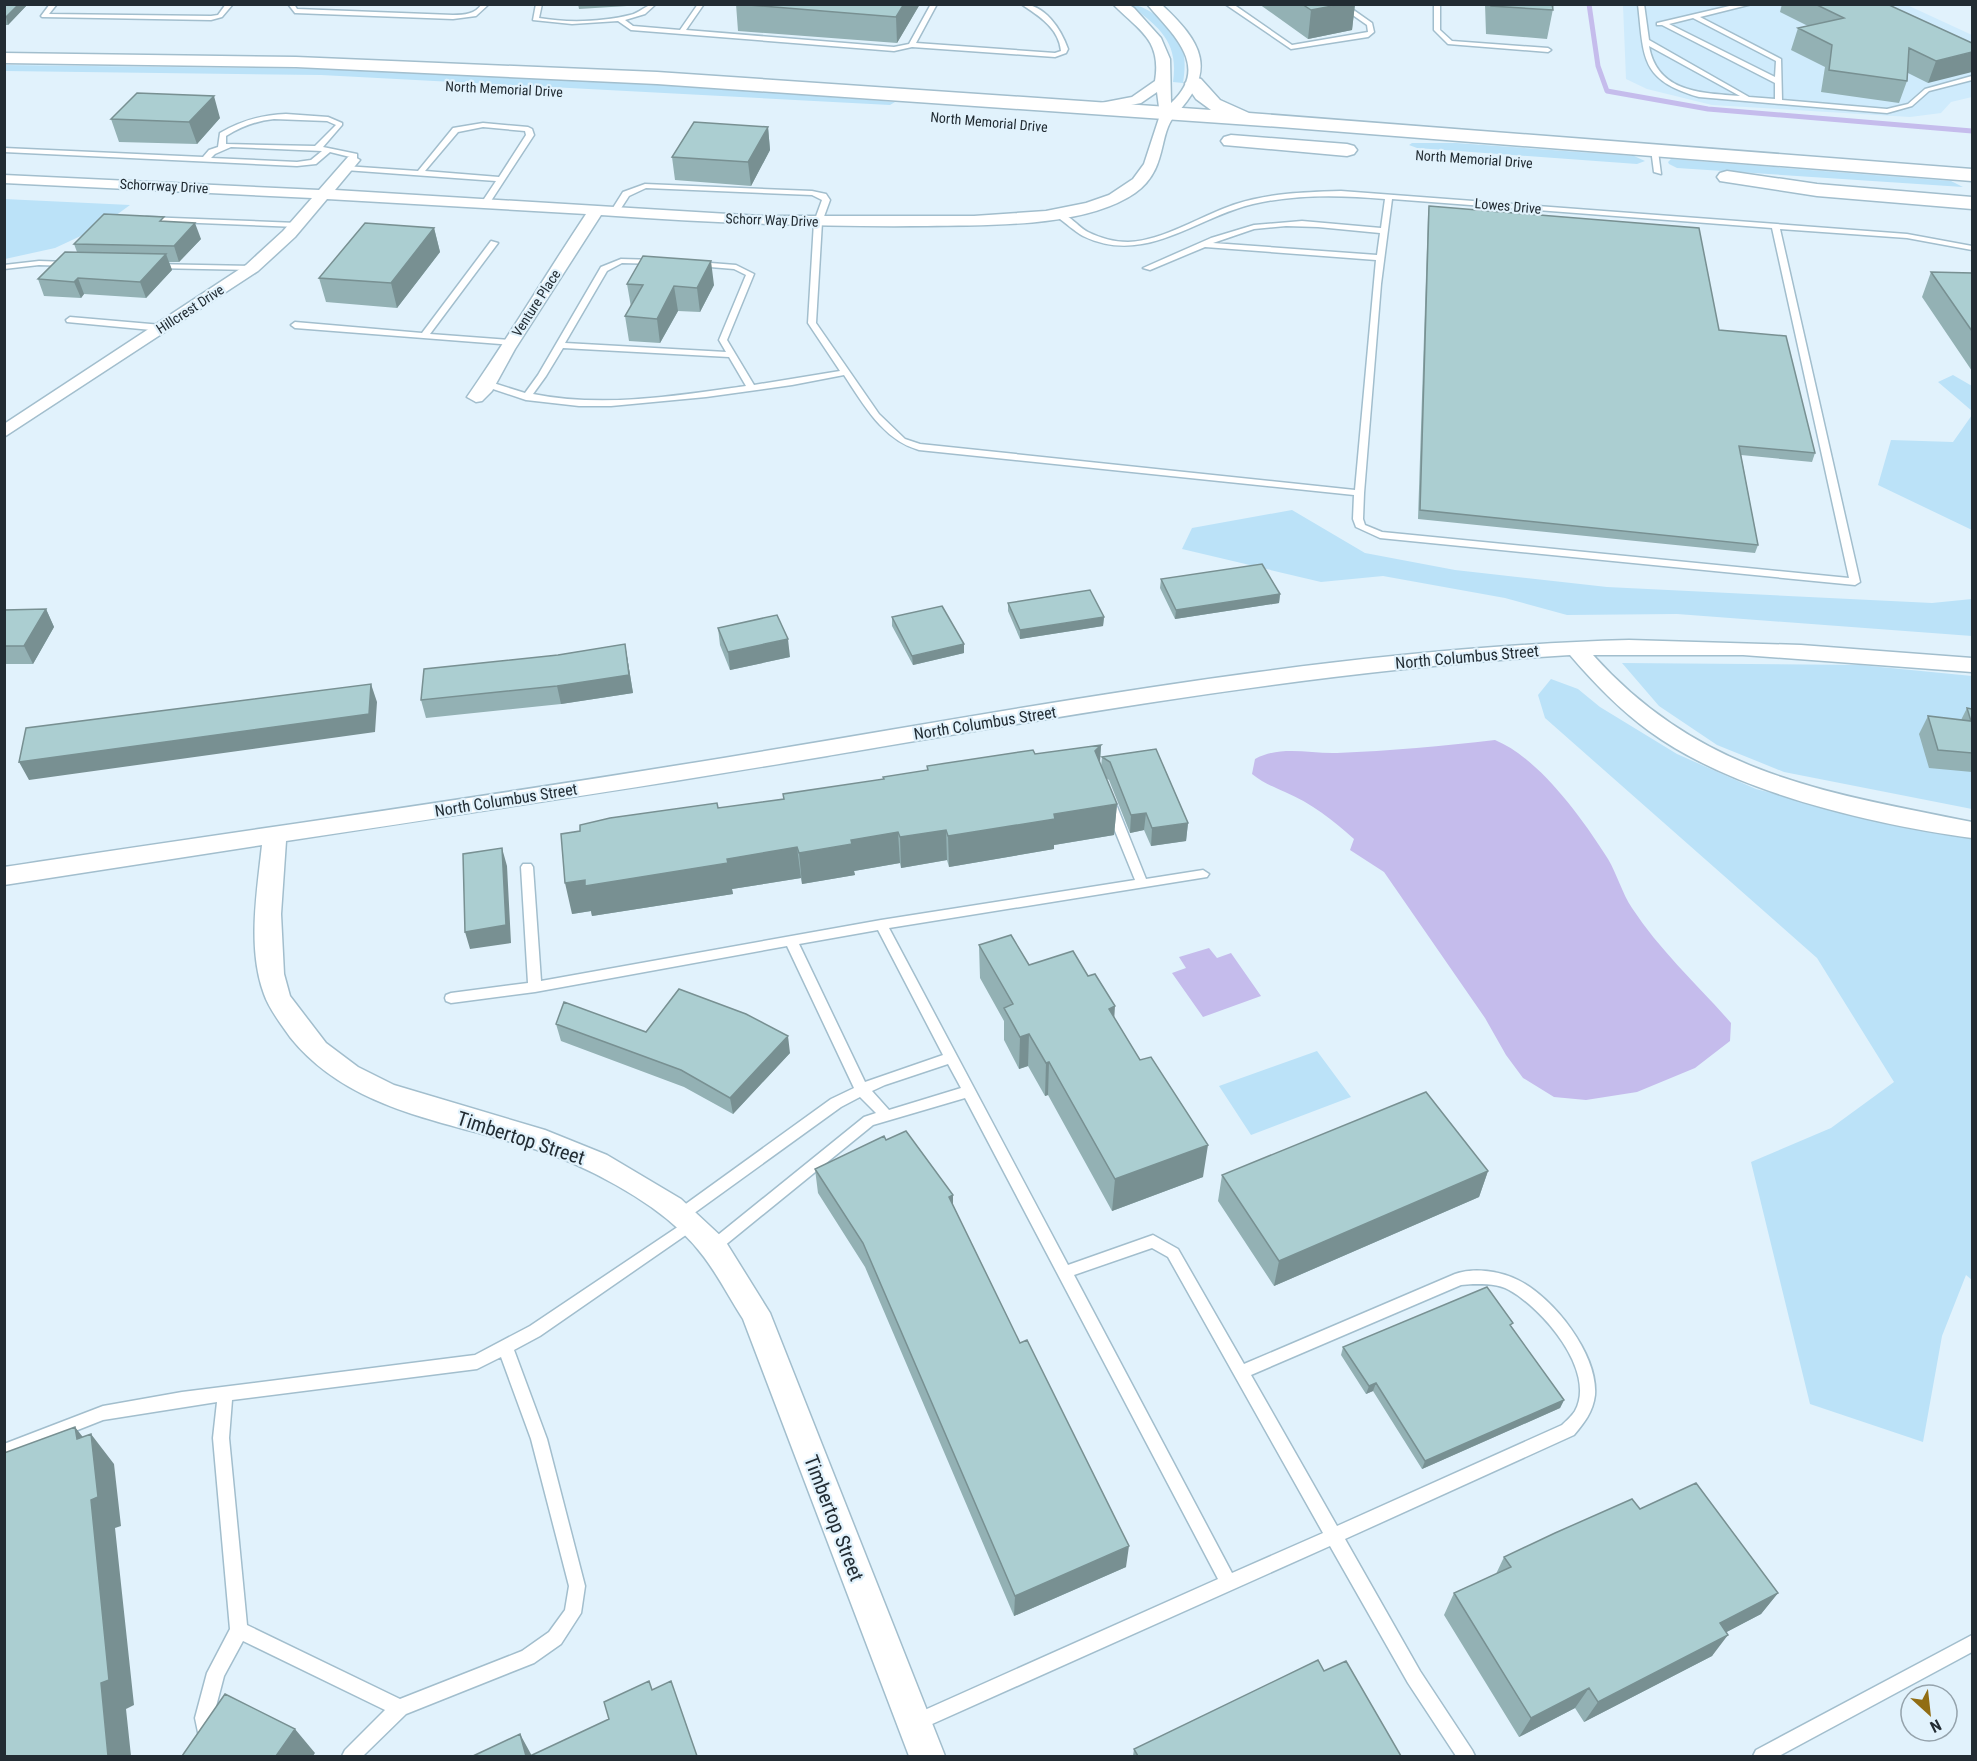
<svg xmlns="http://www.w3.org/2000/svg" width="1977" height="1761" font-family="'Roboto Condensed',sans-serif">
<rect width="100%" height="100%" fill="#e1f2fc"/>
<path fill="#cfebfc" d="M1623,5H1907L1972,35V97L1951,102L1941,113L1910,117L1712,105L1647,89L1626,79Z"/>
<path fill="#bbe2f8" d="M1130,5C1149,4 1172,28 1181,45C1186,55 1185,71 1183,83L1173,82C1179,42 1159,27 1130,5Z
M4,65L346,69L660,84L895,102L890,105L321,75L5,71Z
M1412,143H1456L1634,156L1645,161L1637,164L1417,148L1409,145Z
M1671,159L1951,181L1963,187L1677,168L1669,164L1668,162Z
M4,199L130,205L100,227L55,248L5,259Z
M1953,375L1972,386V411L1938,382Z
M1972,415V530L1878,485L1891,440L1953,442Z
M1292,510L1365,553L1455,570L1607,587L1932,603L1972,599V636L1677,614L1567,615L1505,598L1383,576L1321,582L1182,549L1192,528Z
M1622,663L1860,665L1972,676V809L1784,772L1717,745L1659,706Z
M1551,679L1578,689L1600,707L1677,754L1756,789L1843,811L1972,836V1280L1966,1275L1942,1336L1923,1442L1810,1404L1751,1162L1831,1128L1894,1082L1817,958L1545,718L1538,695Z
M1317,1051L1351,1097L1251,1135L1219,1086Z"/>
<path fill="#c5bcec" d="M1495,740C1539,758 1583,819 1608,859C1617,874 1622,893 1632,908C1660,951 1698,985 1731,1023L1730,1041L1695,1068L1637,1092L1586,1100L1554,1097L1523,1078L1506,1055L1485,1018L1384,872L1350,850L1354,839C1333,820 1311,803 1285,792C1272,786 1263,783 1252,774L1255,759C1281,745 1310,754 1337,753C1390,751 1443,746 1495,740Z
M1209,948L1217,958L1231,953L1261,996L1203,1017L1172,973L1186,968L1179,957Z"/>
<g fill="none" stroke-linecap="round" stroke-linejoin="round">
<path stroke="#c5bcec" stroke-width="5" d="M1589,4L1598,66L1607,91L1708,109L1972,131"/>
<defs>
<path id="lane" d="M50,4H57L49,14L211,16L218,15L226,4H233L222,17L211,20L42,17L41,16Z
M288,4H294L297,9L453,15C465,15 475,14 482,4H489L476,16L453,19L295,13Z
M536,4H542L539,18C567,23 602,22 630,15C640,13 646,4 656,4L645,14L625,20L633,26L680,30L698,4H704L686,30L894,47L909,44L931,4H937L916,43L1055,53L1061,51C1059,28 1039,16 1021,4C1045,4 1061,29 1068,49L1066,53L1055,57L912,47L894,51L631,30L618,21L572,24L533,20Z
M1225,4H1233L1292,45L1368,32L1367,25L1337,4H1345L1372,23L1374,32L1368,37L1291,49Z
M1434,4H1440V30L1452,41L1548,48L1551,50L1548,52L1448,44L1434,30Z
M1638,4H1644L1649,40L1749,97L1775,99V83L1662,25H1657V23L1738,4H1752L1700,17L1781,59L1782,100L1887,109L1908,104L1925,89L1972,76V80L1929,91L1912,106L1887,113L1699,97C1640,80 1644,58 1638,4ZM1693,18L1776,61L1775,77L1669,24ZM1649,46L1740,96C1702,93 1657,93 1649,46Z
M286,114L328,117L342,123V125L323,147L357,154V160L350,162V157L330,152L316,164L297,166L4,152V148L203,157L209,150L218,147L220,133C242,120 262,115 286,114ZM274,119L327,121L336,125L315,146L226,144V136C242,126 256,121 274,119ZM231,147L322,151L311,160L297,162L211,158L215,154Z
M483,123L528,127L532,129L534,135L489,204L482,202L496,181L345,170L341,168L345,166L418,171L453,128ZM483,127L525,131L526,135L499,177L425,171L458,132Z
M1651,149L1658,151L1661,174L1654,172Z
M645,184L812,191L826,194L830,200L822,222L816,323L879,414L905,439L920,444L1355,490L1376,260L1205,247L1150,270L1143,268L1211,238L1254,225L1302,221L1381,228L1385,199C1341,195 1297,194 1253,204C1194,218 1145,266 1083,236C1074,231 1066,223 1057,217V213C1069,213 1078,227 1088,232C1100,238 1114,242 1128,242C1163,241 1202,215 1236,204C1270,193 1306,192 1341,191L1907,234L1972,246V250L1907,238L1780,229L1860,582L1855,585L1380,538L1356,527L1353,519L1354,495L919,450C883,440 864,405 844,375L792,385L706,397L611,406H579L526,400L484,386V382L487,381L525,393L538,375L601,267L621,259L657,260L661,262L657,264L622,263L607,271L565,343L726,352L719,340L746,275L734,269L698,266L694,264L698,262L736,265L754,274L727,340L754,385L840,371L808,323L814,222L822,200L812,195L646,188L629,196L618,213H612L611,211L623,192ZM1392,199L1772,228L1849,578L1382,532L1365,525L1363,519L1364,493L1381,284ZM1286,226L1318,227L1380,233L1377,255L1213,243L1254,229ZM563,348L729,357L746,386C675,396 603,408 533,394L546,376Z
M146,217L297,223L301,225L297,227L149,221H146Z
M491,241L498,243L430,334L510,340L513,341V345L295,328L291,325L295,322L422,333Z
M39,261L67,262L71,264L67,266L39,265L4,269V265Z
M151,264L252,266L256,268L252,270L154,268H151Z
M70,317L162,325L166,328L162,331L67,322L66,320Z
M1110,800L1116,804L1146,879L1203,870L1209,874L1207,877L889,928L1068,1265L1153,1235L1178,1249L1244,1364L1455,1274C1474,1267 1500,1271 1518,1280C1553,1297 1598,1354 1595,1395C1593,1412 1584,1423 1574,1435L1345,1539L1420,1671L1472,1750L1475,1756H1456L1408,1683L1330,1546L921,1729L915,1732L909,1729L906,1723L909,1717L1218,1579L965,1098L873,1125L718,1251L713,1253L708,1251L706,1247L708,1243L864,1117L876,1113L860,1097L841,1107L686,1219L681,1221L676,1219L674,1215L676,1211L831,1099L854,1088L787,946L535,992L451,1003L446,1001L445,998L446,995L451,993L528,983L521,867L523,864H531L533,867L541,981L881,920L1135,880L1104,804ZM878,930L943,1055L865,1082L799,944ZM948,1064L961,1088L889,1110L872,1091L885,1085ZM1152,1248L1168,1257L1323,1533L1232,1573L1074,1275ZM1473,1284C1485,1284 1499,1284 1509,1290C1542,1308 1597,1371 1575,1411C1572,1416 1566,1421 1562,1425L1337,1526L1251,1375L1461,1285Z
M691,1218L696,1220L698,1224L696,1228L540,1336L514,1350L547,1439L585,1586L581,1613L561,1644L534,1663L406,1714L363,1756H342L345,1750L385,1710L243,1641L224,1676L213,1718L221,1756H203L195,1718L207,1673L230,1629L213,1438L217,1402L103,1420L4,1459V1444L103,1406L182,1392L475,1355L530,1326ZM501,1357L531,1439L569,1586L565,1610L549,1632L522,1651L400,1699L247,1625L229,1438L232,1400L477,1369Z
M1972,1635V1652L1779,1756H1753L1756,1750Z"/>
<path id="street" d="M1113,4H1128L1134,8L1161,38L1170,59L1171,103C1212,66 1171,33 1147,4H1161C1202,42 1218,70 1176,114C1157,134 1169,169 1135,193C1084,228 987,225 927,226C818,227 710,223 601,215L515,349L492,391L482,401L476,402L467,397C508,338 546,274 586,214L327,199L295,237L258,271L4,437V424L246,265L283,231L312,198L4,183V175L319,190L348,157L353,156L360,160L335,190L761,216H974L1046,211L1086,203L1109,195L1133,179L1144,164L1160,115L1157,92L1141,103L1090,113L1083,109L1085,106L1132,97L1155,81C1162,39 1138,30 1113,4Z
M1629,640L1801,645L1972,658V672L1743,655H1593C1700,774 1823,792 1972,822V838C1871,824 1732,792 1649,731C1619,709 1594,683 1570,655C1320,670 1074,714 827,756C647,786 467,814 286,841L281,914L284,974L290,996L326,1043L358,1067L394,1085L545,1130L607,1155L681,1199L724,1239L770,1313L945,1756H909L743,1319C730,1299 719,1277 704,1257C673,1215 619,1184 572,1163C477,1122 359,1123 290,1037C281,1024 269,1009 264,994C247,948 257,892 262,845L4,885V867C260,828 516,793 771,750C1055,703 1340,648 1629,640Z"/>
<path id="primary" d="M4,53L296,57L657,72L1211,110L1196,99L1185,83L1194,77L1201,79L1220,100L1249,113L1972,169V181L1280,127L657,84L296,67L4,63Z
M1231,135L1347,144L1354,146L1357,150L1354,154L1347,156L1224,145L1221,141L1224,137Z
M1727,171L1817,184L1972,197V209L1817,196L1720,181L1717,177L1720,173Z"/>
</defs>
<use href="#lane" stroke="#a2becd" stroke-width="3"/>
<use href="#street" stroke="#a2becd" stroke-width="3"/>
<use href="#primary" stroke="#a2becd" stroke-width="3"/>
<use href="#lane" fill="#fff" fill-rule="evenodd"/>
<use href="#street" fill="#fff" fill-rule="evenodd"/>
<use href="#primary" fill="#fff" fill-rule="evenodd"/>
</g>
<path fill="#93b1b4" d="M4,4H28L8,25H4Z
M578,4H627V6L579,9Z
M736,4H920L897,43L738,31Z
M1259,4H1355L1352,30L1308,39Z
M1485,4H1554L1547,39L1486,34Z
M1782,4H1887L1972,43L1928,83L1908,73L1907,81L1899,103L1821,92L1825,67L1791,50L1798,28L1808,26L1780,12Z
M220,118L197,144L119,142L111,119Z
M768,127L770,150L751,186L675,180L672,157Z
M1429,206L1719,330L1815,453L1812,462L1741,455L1758,545L1755,553L1418,519L1428,214Z
M165,222L201,239L179,262H169L172,270L146,298L84,294L81,298L44,296L38,279L77,252L74,244Z
M434,228L440,252L397,308L326,302L319,278Z
M1931,272L1972,273V371L1922,297Z
M627,284L714,285L700,312L678,311L660,343L629,341L625,316L631,307Z
M1161,579L1280,594L1279,603L1175,619L1160,588Z
M1008,603L1104,617L1103,626L1020,639L1008,611Z
M46,609L54,627L33,664H4V610Z
M892,617L964,653L913,665L892,626Z
M718,628L790,657L730,670L720,645Z
M625,644L633,693L561,704L426,718L421,700L558,655Z
M1967,708L1972,709V772L1929,768L1919,734L1928,716L1961,720Z
M1101,745L1100,764L1101,767L1102,757L1156,749L1188,823L1186,841L1151,846L1144,830L1130,833L1109,780L1106,778L1117,804L1114,835L1054,845V849L949,867L947,860L901,868L900,863L854,871L855,875L802,884L801,878L732,889L733,894L592,916L591,911L572,914L718,808L784,799L883,779L927,770V766L1035,754Z
M979,945L1029,965L1114,1018L1203,1177L1112,1211L1048,1095L1045,1096L1028,1066L1019,1069L1004,1040V1021L980,978Z
M556,1024L646,1032L790,1053L733,1114L684,1087L561,1041Z
M886,1140L953,1195V1206L1126,1567L1014,1616L865,1267L818,1193L815,1169Z
M1488,1171L1479,1197L1274,1286L1218,1201L1222,1175Z
M1511,1328L1564,1400L1560,1408L1422,1469L1373,1391L1366,1394L1341,1355L1343,1347Z
M1640,1509L1778,1593L1761,1614L1726,1632L1712,1656L1584,1722L1575,1708L1519,1737L1444,1615L1454,1593L1496,1574L1504,1557Z
M1324,1671L1401,1756H1133L1134,1749Z"/>
<path fill="#789092" d="M19,4H28L8,25L6,17Z
M904,4H920L897,43L896,17Z
M1343,4H1355L1352,30L1308,39L1311,10Z
M1972,52V72L1928,83L1936,61Z
M214,96L220,118L197,144L189,122Z
M768,127L770,150L751,186L748,162Z
M195,223L201,239L179,262L174,246Z
M434,228L440,252L397,308L391,283Z
M166,254L172,270L146,298L140,282Z
M711,261L714,285L700,312L697,288Z
M78,278L84,294L81,298L74,282Z
M674,286L678,311L660,343L657,319Z
M1280,594L1279,603L1175,619L1176,610Z
M46,609L54,627L33,664L24,646Z
M1104,617L1103,626L1020,639V630Z
M788,639L790,657L730,670L728,652Z
M625,644L633,693L561,704L557,686Z
M964,644V653L913,665L912,656Z
M371,684L377,702L375,732L29,780L19,762Z
M1101,745L1099,775L1095,751Z
M1117,804L1114,835L1054,845V849L949,867L948,836L1054,814Z
M1146,813L1144,830L1130,833L1131,815Z
M1188,823L1186,841L1151,846L1152,828Z
M946,830L947,860L901,868L900,837Z
M898,832L900,863L854,871L855,875L802,884L799,853L851,840Z
M797,847L801,878L732,889L733,894L592,916L591,911L572,914L565,883Z
M502,848L507,866L511,943L470,949L465,932Z
M1115,1006L1113,1039L1109,1009Z
M1029,1034L1028,1066L1019,1069L1020,1037Z
M788,1036L790,1053L733,1114L730,1098Z
M1049,1062L1048,1095L1045,1096L1046,1063Z
M1208,1145L1203,1177L1112,1211L1115,1179Z
M1488,1171L1479,1197L1274,1286L1279,1261Z
M953,1195V1219L949,1197Z
M1376,1383L1373,1391L1366,1394L1369,1386Z
M1564,1400L1560,1408L1422,1469L1425,1461Z
M75,1427L93,1450L91,1434L114,1464L121,1526L115,1528L134,1705L126,1709L131,1756H108Z
M1129,1546L1126,1567L1014,1616L1015,1596Z
M1778,1593L1761,1614L1704,1644L1720,1623Z
M1728,1635L1712,1656L1584,1722L1598,1702Z
M1589,1688L1575,1708L1519,1737L1531,1718Z
M295,1729L315,1753L313,1756H276Z
M520,1734L532,1756H526Z"/>
<path fill="#abced1" stroke="#789092" stroke-width="1.5" d="M4,4H19L6,17H4Z
M736,4H904L896,17Z
M1302,4H1343L1311,10Z
M1491,4H1552L1553,10L1491,6Z
M1815,4H1887L1972,43V52L1936,61L1909,48L1907,81L1829,70L1832,45L1798,28L1844,18Z
M137,93L214,96L189,122L111,119Z
M694,122L768,127L748,162L672,157Z
M1429,206L1699,228L1719,330L1786,336L1815,453L1739,446L1758,545L1420,510Z
M104,214L164,217L160,221L195,223L174,246L74,244Z
M365,223L434,228L391,283L319,278Z
M65,252L166,254L140,282L78,278L74,282L38,279Z
M643,256L711,261L697,288L674,286L657,319L625,316L643,285L627,284Z
M1931,272L1972,273V331Z
M1262,564L1280,594L1176,610L1161,579Z
M1090,590L1104,617L1020,630L1008,603Z
M942,606L964,644L912,656L892,617Z
M46,609L24,646H4V610Z
M777,615L788,639L728,652L718,628Z
M625,644L629,675L557,686L421,700L424,669L558,655Z
M371,684L369,714L19,762L26,728Z
M1967,708L1972,709V753L1938,750L1928,716L1971,721Z
M1101,745L1095,751L1117,804L1054,814L1055,819L948,836L946,830L900,837L898,832L851,840L852,844L799,853L797,847L727,859L728,863L585,886V880L565,883L561,834L580,831V825L610,818L717,803L718,808L784,799L783,794L884,779L883,777L928,770L927,766L1033,750L1035,754Z
M1156,749L1188,823L1152,828L1146,813L1131,815L1110,762L1102,757Z
M502,848L506,925L465,932L463,854Z
M1011,935L1029,965L1073,951L1088,976L1095,974L1115,1006L1109,1009L1140,1060L1151,1057L1208,1145L1115,1179L1049,1062L1046,1063L1029,1034L1020,1037L1004,1008L1013,1004L979,945Z
M679,989L746,1014L788,1036L730,1098L681,1070L556,1024L564,1002L646,1032Z
M1426,1092L1488,1171L1279,1261L1222,1175Z
M906,1131L953,1195L949,1197L1020,1343L1027,1340L1129,1546L1015,1596L863,1243L815,1169L884,1136L886,1140Z
M1487,1287L1513,1323L1510,1325L1564,1400L1425,1461L1376,1383L1369,1386L1343,1347Z
M75,1427L77,1439L91,1434L98,1497L91,1500L109,1680L101,1683L108,1756H4V1453Z
M1696,1483L1778,1593L1720,1623L1728,1635L1598,1702L1589,1688L1531,1718L1454,1593L1511,1567L1504,1557L1555,1533L1632,1499L1640,1509Z
M1318,1660L1324,1671L1346,1661L1401,1756H1138L1134,1749Z
M649,1681L652,1690L671,1681L697,1756H530L609,1719L604,1702Z
M225,1694L295,1729L276,1756H182Z
M520,1734L526,1756H473Z"/>
<g text-anchor="middle" dominant-baseline="central" stroke-width="4.5" stroke-linejoin="round" paint-order="stroke">
<g font-size="14" fill="#222c33" stroke="#e1f2fc">
<text transform="translate(504 89) rotate(3)">North Memorial Drive</text>
<text transform="translate(989 122) rotate(5)">North Memorial Drive</text>
<text transform="translate(1474 159) rotate(4)">North Memorial Drive</text>
<text transform="translate(164 186) rotate(3)">Schorrway Drive</text>
<text transform="translate(1508 206) rotate(5)">Lowes Drive</text>
<text transform="translate(772 220) rotate(2)">Schorr Way Drive</text>
<text transform="translate(536 303) rotate(-57)">Venture Place</text>
<text transform="translate(190 309) rotate(-33)">Hillcrest Drive</text>
</g>
<g font-size="16" fill="#222c33" stroke="#e1f2fc">
<text transform="translate(1467 657) rotate(-5)">North Columbus Street</text>
<text transform="translate(985 723) rotate(-9)">North Columbus Street</text>
<text transform="translate(506 800) rotate(-9)">North Columbus Street</text>
</g>
<g font-size="20" fill="#222c33" stroke="#e1f2fc">
<text transform="translate(521 1138) rotate(18)">Timbertop Street</text>
<text transform="translate(834 1518) rotate(69)">Timbertop Street</text>
</g>
</g>
<rect width="1977" height="1761" fill="none" stroke="#222c33" stroke-width="12"/>
<g transform="translate(1929 1713) rotate(153)"><circle r="28" fill="#e1f2fc" stroke="#95a3ac" stroke-width="1.5"/>
<path d="M0-4.5L10 22L0 15L-10 22Z" fill="#916d14"/>
<text y="-9" font-size="16" font-weight="bold" text-anchor="middle" fill="#222c33">N</text>
</g>
</svg>
